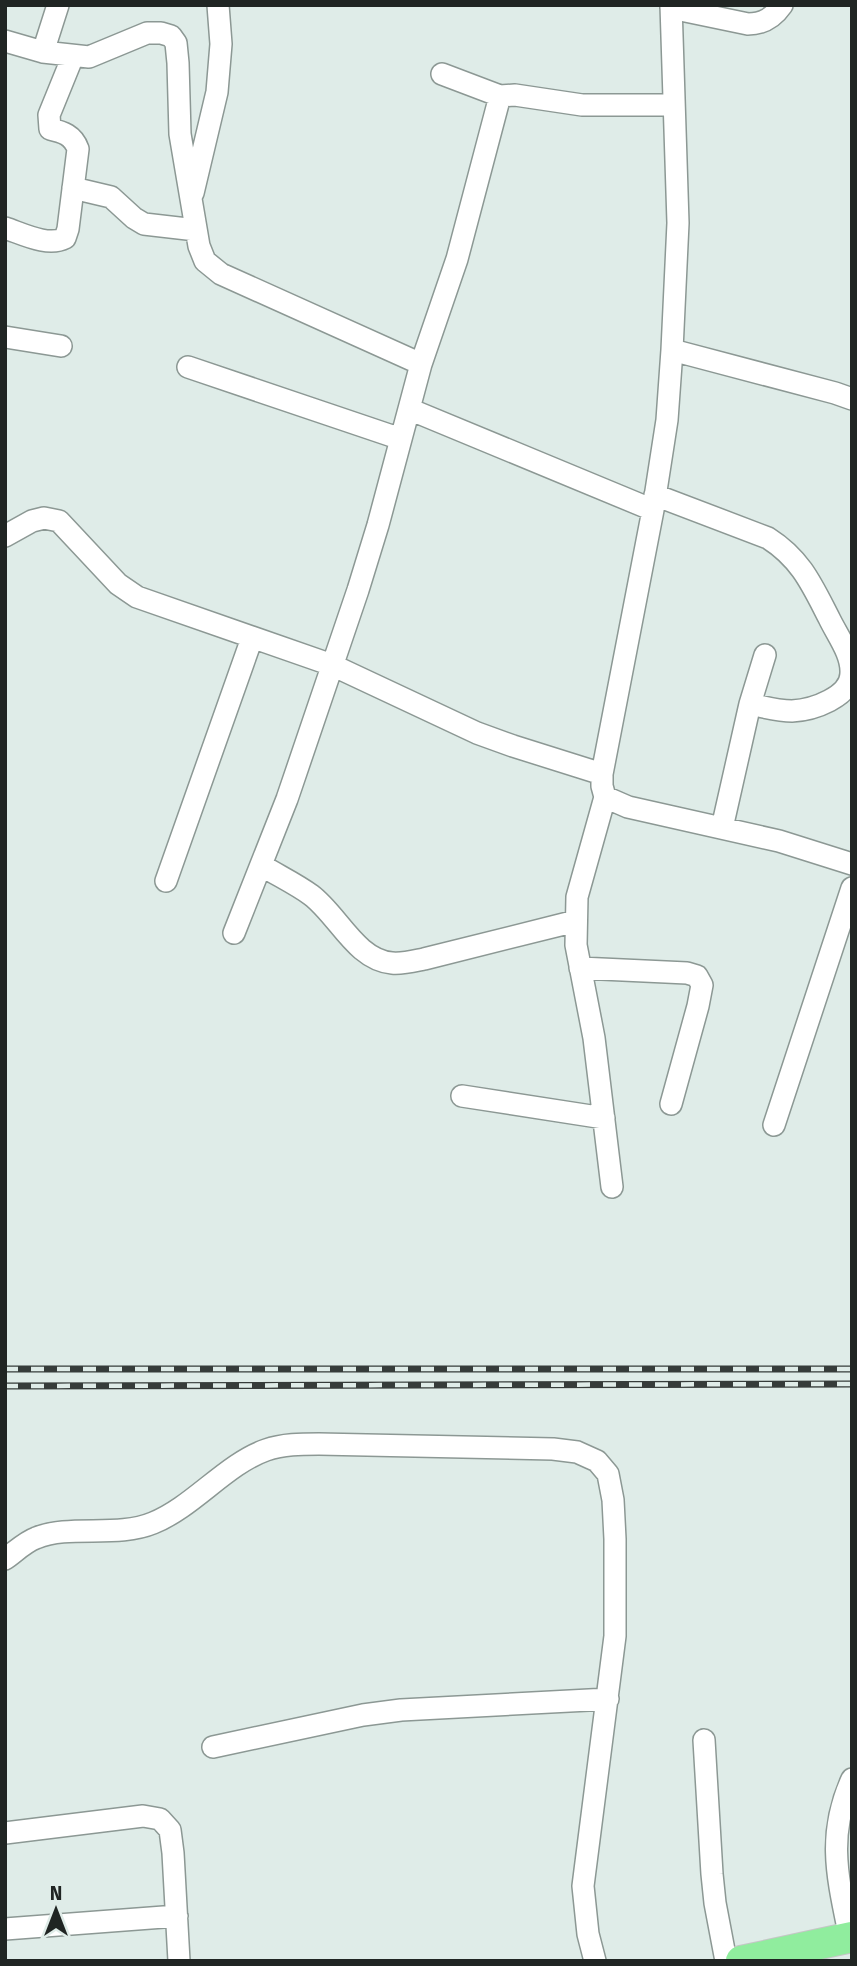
<svg xmlns="http://www.w3.org/2000/svg" width="857" height="1966" font-family="'Fira Sans',sans-serif">
<rect width="100%" height="100%" fill="#dfece8"/>
<g fill="none" stroke-linecap="round" stroke-linejoin="round">
<defs>
<path id="minor" d="M671,5L678,223L672,350L667,420L653,510L602,774V786L605,797L628,807L779,841L852,864
M671,8L748,24C763,24 773,18 782,5
M5,41L43,52L89,57L147,33H161L171,36L176,43L178,63L180,134L199,246L205,261L221,274L421,364
M43,52L58,5
M442,74L500,96L515,95L582,105H674
M73,188L111,197L134,218L144,224L196,230
M193,193L217,92L221,44L218,5
M5,228C23,234 48,247 65,238L68,229L78,149C73,135 63,132 50,129L49,115L73,56
M5,337L61,346
M672,350L835,393L852,399
M188,367L401,439
M409,409L653,510
M655,495L768,538C801,559 812,585 829,618C837,635 852,654 851,673C851,697 813,710 792,711C778,711 764,707 750,704
M5,536L32,521L44,518L59,521L118,584L137,597L332,665L477,733L513,746L602,774
M605,797L577,897L576,945L594,1038L612,1187
M722,828L750,704L765,655
M261,865C277,875 296,884 311,895C338,915 356,960 392,963C403,964 414,961 424,959L576,921
M166,881L252,638
M234,933L287,799L358,590L378,525L421,364L457,259L500,96
M580,968L687,973L697,976L702,985L698,1006L671,1104
M462,1096L604,1118
M774,1125L852,888
M5,1559C15,1552 25,1542 36,1538C70,1524 117,1538 153,1523C193,1507 226,1464 266,1450C283,1444 301,1444 319,1444L553,1449L577,1452L597,1461L608,1474L613,1500L615,1539V1636L583,1886L588,1934L595,1961
M704,1740L712,1874L715,1903L726,1961
M213,1747L363,1715L401,1710L608,1699
M5,1833L143,1816L160,1819L170,1830L173,1853L179,1961
M5,1929L177,1916
M850,1938C838,1879 826,1836 852,1779"/>
<path id="highway" d="M741,1961L852,1937"/>
</defs>
<use href="#minor" stroke="#8c9894" stroke-width="24"/>
<use href="#highway" stroke="#c5c6c6" stroke-width="32"/>
<use href="#minor" stroke="#fff" stroke-width="21"/>
<use href="#highway" stroke="#90ed9e" stroke-width="30"/>
<defs>
<path id="rail" d="M5,1369H852
M5,1386L852,1384"/>
</defs>
<use href="#rail" stroke="#363c3a" stroke-width="7"/>
<use href="#rail" stroke="#dfece8" stroke-width="4.5" stroke-dasharray="13" stroke-linecap="butt"/>
</g>
<rect width="857" height="1966" fill="none" stroke="#202523" stroke-width="14"/>
<g transform="translate(56 1910)" stroke="#dfece8" stroke-width="5" paint-order="stroke">
<path d="M0-5L12 26L0 18L-12 26Z" fill="#202523"/>
<text y="-10" font-size="19" font-weight="bold" text-anchor="middle" fill="#202523">N</text>
</g>
</svg>
